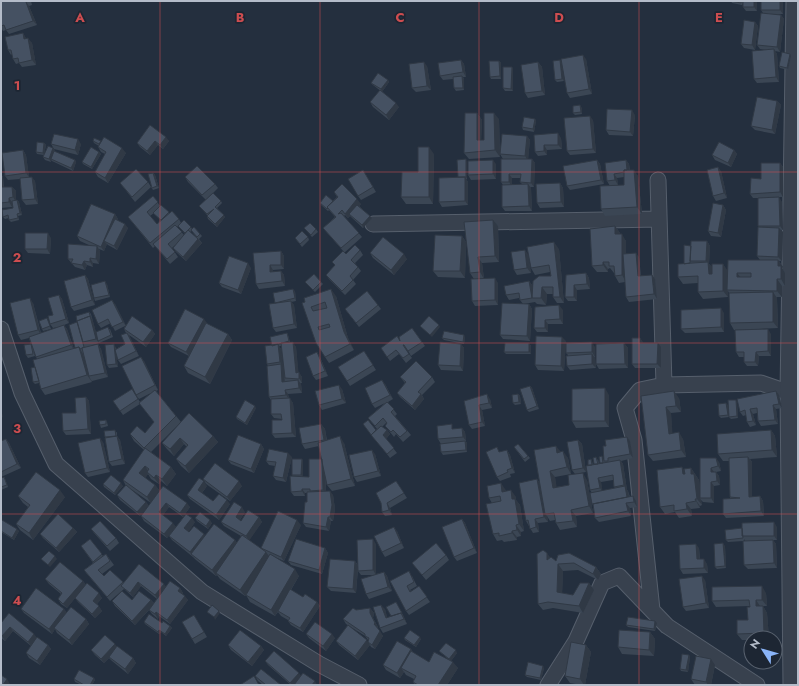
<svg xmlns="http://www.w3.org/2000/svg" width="799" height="686" font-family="Jost,sans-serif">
<rect width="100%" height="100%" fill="#242f3e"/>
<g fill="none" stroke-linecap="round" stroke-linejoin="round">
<defs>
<path id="minor" d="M658,180L664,385
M373,224L659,219
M1,329L22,393L56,464L202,592L319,664L359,685
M652,610L634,440L625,408L640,390L664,385L761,383L790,393
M548,685L576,641L602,583L619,576L667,626L757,685"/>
<path id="tertiary" d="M793,685L790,393L796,1"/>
</defs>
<use href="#minor" stroke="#565f6c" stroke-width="17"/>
<use href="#tertiary" stroke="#565f6c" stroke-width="21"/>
<use href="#minor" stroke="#38414e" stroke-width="15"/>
<use href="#tertiary" stroke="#38414e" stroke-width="19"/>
</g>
<path fill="#3b4654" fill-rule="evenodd" d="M1,1H31L32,5L29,6L37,25L9,34L6,30L3,31L1,28Z
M731,1H757V11H746L743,7V3L742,5L732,3Z
M761,1H783V14H775L781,15L784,19L780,52L775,51L777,54L779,82L757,83L754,79L766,50L760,49L757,45L763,13L761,10Z
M755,22L758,26L755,50L744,48L741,44Z
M23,33L26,39L32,43L36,65L22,67L19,63L16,64L13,59L12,54L11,55L8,50Z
M790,54L791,56L788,70L780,68L779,66Z
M586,59L592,94L570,98L567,93Z
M461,60L464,64L466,77H463L464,79V90L456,91L454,88L453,79L443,80L440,76Z
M560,60L562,62L564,81L557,82L555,80Z
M499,61L501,63V79H491L490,77Z
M538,62L542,67L545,95L528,98L525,93Z
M427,66L431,90L416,92L412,88Z
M512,67L513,69V91H505L503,88Z
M388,80L389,82L382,92L373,85L371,83Z
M777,101L781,105L775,134L755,130L751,126Z
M370,102L399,107L389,120L373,107Z
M582,108V114L575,115L573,113Z
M477,113L482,120L481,140H484L499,119L500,157L469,159L464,153Z
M635,115L633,136L609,135L606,130Z
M535,119L536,121L534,132L523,130L522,127Z
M593,120L596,153L570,155L567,151Z
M150,125L169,141L163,149L158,145L150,155L140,147L137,143Z
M534,135L561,138L562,149L547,150V155L538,156L535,152Z
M527,136L530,140L528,159H532L535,163L534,187H530L531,188L532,211H505L502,207L503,185L501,182L503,159L500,154ZM512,178H520V182L522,184H512Z
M93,141L126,153L108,183L98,177L95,172L105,154L101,152L98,147L99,146L94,143Z
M44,143L46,145L44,155L55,150L54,151L75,160L76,162L73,171L52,161L51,160V162L45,160L43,157L44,155L37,154L36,152Z
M51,144H81L78,155L54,149Z
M23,150L26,155L29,177L35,181L38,204L26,205L22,200L20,179L8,180L5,176Z
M734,150L737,154L731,167L715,160L712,155Z
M99,152L101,154L92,169L83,164L82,162Z
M434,154L433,204H406L401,197L418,172Z
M597,160L600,164L604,184L570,190L567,186Z
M626,160L629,164L630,170L638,176L642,214L605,216L601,209L610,186L607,181ZM624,177V185L612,186L618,185L617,178Z
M467,162V179H466L468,182V205L442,207L439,202L458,178Z
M780,163L783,167V197H771L782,202L783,230H781L783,232L782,261H779L783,267L782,268L785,273V286H782V297H776L777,298L778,328L734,330L730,323L729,293L728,291V297L703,299L698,292V283L683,284L678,277L691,246L707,241L710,246L709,264L712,267L723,264L727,271L760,260L757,256L759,227L758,226V198H753L750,194L761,179Z
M496,164V179L471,180L468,175Z
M721,171L727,198L716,201L713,196Z
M153,173L155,175L159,188L153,190L151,187L135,202L120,183L148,182L151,187Z
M1,174L3,177L4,187H12L16,191V200H17L19,202L22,215L18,216L19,220L11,222L9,220V218L5,219L3,217L13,208L12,202V207L1,208Z
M366,175L376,192L361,200L358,196Z
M185,177L215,184L218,188L206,200L188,182Z
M560,183L563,188L564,207L540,208L537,203Z
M334,192L361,204L359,206L372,218L363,228L350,216L348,218L345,215L344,216L362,237L344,253L346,254L360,250L363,255L355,263L361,271L353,280L356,284L345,295L329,279L326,275L335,265L332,262L344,252L323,228L335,217L329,210L328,211L321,205L320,203L333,201L337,197Z
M153,196L160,206L161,205L169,213L179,219L181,223L191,227L192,229L194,227L202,236L199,239L202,243L186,261L176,252L173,248L175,245L172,248L178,257L170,264L155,246L153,248L128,217ZM154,213L160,220L157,224L150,216ZM178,226L185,234L184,235L177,227ZM192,231L196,237L190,232Z
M221,201L222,203L217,208L225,217L217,227L208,219L207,216V215L199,206Z
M723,205L726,210L721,237L711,236L708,231Z
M115,214L118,219L117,220L128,228L117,250L108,245L107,244L104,251L99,249L100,251L99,264L93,263V267L87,265L85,270L75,267L68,259L91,246L80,241L77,236Z
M493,220L498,226L499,262L482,263L484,279L498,283V305L475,306L472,301L474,279L470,273Z
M615,226L620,233V234L626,241V254L639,257L641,276L652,275L655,279L657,299L629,302L626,297L625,282L619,283L615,276V273H614L610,268L608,269V272H597L592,266Z
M304,228L316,229L318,232L312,237Z
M462,236L466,242L465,278L438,277L433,271Z
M308,237L309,240L302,247L295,238Z
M51,238L50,254L28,253L25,249Z
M559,249L564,303H557L553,297V294H547L546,305L537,304L535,302L524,304H529L532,309L530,341L503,339L500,335L523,304L520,300L519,298L509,300L506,295L529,281L532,285L533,290L551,276L550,272L535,275L531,268Z
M281,251L284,256V269L273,270V272L281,271L284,275L285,286L259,289L256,284Z
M370,253L407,259L394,275L373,258Z
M528,254L531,273L517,275L514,270Z
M251,268L241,294L222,287L219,283Z
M586,273L589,278L590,289L577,290V301H568L565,297L566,275Z
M85,275L88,279L95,305L74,311L71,307Z
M305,282H321L323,284L315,292Z
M107,284L110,297L95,301L94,298Z
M295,291L296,301L291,302L294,305L297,328L276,332L273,328L275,303Z
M59,295L62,299L69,323L64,325L67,329L74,349L75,348L77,322L89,312L91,314L96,333L110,329L113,337L99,343L98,341L99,343L88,347L98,344L101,349L108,377L92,381L91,380L92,382L45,395L41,389L39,383L35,384L33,382L35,367L37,359L33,350L35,356L28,358L26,355L31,344L29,338L21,340L18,335L33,303L41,333L58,327L53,328L50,324L53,315Z
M336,296L348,338L354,350L329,363L325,357L302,303Z
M115,304L126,326L152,330L155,334L146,347L129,335L139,356L121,364L118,360L116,354L118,367L109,368L107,365L115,346L116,349L125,344L126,333L124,329L125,326L115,331L111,323L101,328L98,324Z
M378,305L381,309L359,327L345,309Z
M535,307L563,310V324H548V332H537L534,328Z
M724,313V332L685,333L681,329Z
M48,320L51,329L43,331L42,329Z
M412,328L425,346L411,356L407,349L406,350L412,358L406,363L399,354L390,361L381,348L400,341Z
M287,333L288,335L290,342L296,347L298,372L302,377V383H300L301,384L302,393L288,394L289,398L293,403L296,437L275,438L272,434L282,420V419L274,418L271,414V400L269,397L268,366L267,364L272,345ZM279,346H281L284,368L283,367L281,349Z
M228,334L232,340L210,384L188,373L184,366L189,356L171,347L168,343Z
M771,334V356H759L758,366H747L744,362V357H739L736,352Z
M465,337L464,344L444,340L442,338Z
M640,338L643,343L661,347V368H635L632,364Z
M566,341L564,371L538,370L535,365Z
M529,343L531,346V354H506L504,352Z
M624,343L628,348V368L599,369L596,364Z
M461,344L464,348L463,371L441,370L438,365Z
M595,347V357H594L595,358L596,368L570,370L567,366L568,355L566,353Z
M364,351L376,370L350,386L338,367Z
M320,357L328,376L316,380L313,376Z
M144,361L158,390L156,391L181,422L151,452L171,467L176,474L167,486L161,481L159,484L151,479L148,474L145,478L155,485L160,491L190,507L183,517L169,507L163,515L176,527L195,522L188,532H189L204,534L205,536L235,540L237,543L241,536L224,526L221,522L245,512L240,520L241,521L259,517L262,522L249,540L263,550L261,548L301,525L284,561L270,555L299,576L291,590L303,597L317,602L320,606L303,632L291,625L288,621V620L281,616L278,612L275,616L250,602L246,595L245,596L220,579L217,575L216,576L196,560L193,557L172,540L169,536L171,533L167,538L144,521L141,516L151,503L131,489L146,502L149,506L140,516L120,500L117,495L126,486L123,480L144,450L134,441L130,434L145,433L154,422L140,404L123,415L113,401L132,389L140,402L151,393L139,399L136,395Z
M400,377H432L435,382L422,395L424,399L415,410L400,397L397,393L405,383Z
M385,384L393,399L388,402L397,414L395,416L411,435L403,442L396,434L394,437L385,426L387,424L386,423L382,427L387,430L390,434L386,439L397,453L390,458L363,424L376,430L377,429L368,418L385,403L375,408L372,404Z
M530,386L532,388L539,409L529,412L527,410Z
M342,389L346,403L322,410L319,405Z
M518,394L520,396L521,404L515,405L513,403Z
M609,395V427L576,428L572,421Z
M779,395L782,408L776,409L778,424L761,426L758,421L757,413L753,414L756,425L750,427L747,422L746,415L743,416L740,412Z
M641,396L679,398L681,412L671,413L672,433L683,439L686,457L653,461L648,455Z
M86,397L89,401L91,434L66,435L63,431Z
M490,399L492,408L482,410L485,426L472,429L469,425L464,401Z
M737,402L738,418L731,419L729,417Z
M728,405L729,417L721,418L719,416Z
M256,408L247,425L237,419L236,417Z
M189,413L213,436L218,442L189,473L181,466L176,459L187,447L184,444L174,456L167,449L162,443Z
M106,420L107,422L108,426L101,428L100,425Z
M321,424L325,429L327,440L344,443L355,486L332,491L327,485L326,477V491L333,495L335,509L333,521H331L329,531L306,527L303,523L307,502V493H305V496H294L291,492L292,476L302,459L303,461V477H309L322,459L319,446L305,449L302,444Z
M462,428L465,432L466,441H465L467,443V452L443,455L441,452V444L438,439L455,429Z
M771,430L775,436L777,457L750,459L752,462V497L760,496L763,501L764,516L726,518L723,514L730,498V497L729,461H723L718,454Z
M117,432V436L120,440L125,464L112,466L109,462L105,437Z
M627,437L630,441L633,458L621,461L623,464L627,490L628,491L630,497L636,501L637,507L630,508L631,516L599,522L595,518L593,505L592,504V493L590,490L588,465L591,459L592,461L593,465L594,464L598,459L599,464L604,459L606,446ZM613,480L614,487L615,488L602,491L601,482Z
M6,439L9,443L21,468L1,477V441Z
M578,440L582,444L586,472L575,474L572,470Z
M103,442L110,472L88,477L85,473Z
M261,444L264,449L254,473L231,464L228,460Z
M518,444L530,458L525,462L514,447Z
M507,450L510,455L515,473L510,474L511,477L500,481L497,477L500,452Z
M560,452L568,458L571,474L555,477L556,487L569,485L587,480L593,513L576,516L577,527L560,530L556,523L555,520L550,521L547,516L548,522L538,523L539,532L533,533L526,521L537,479L539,482Z
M375,454L381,476L357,482L354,477Z
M292,457L286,482L276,480L273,476L275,466L269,465L266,461Z
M700,458L719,462L721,471L716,472L719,476L720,485L714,486V503L703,502L701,500L702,505L700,506V508L691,509L692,516L679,518L675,512L665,514L660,507L691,468L699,480L700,488Z
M4,477L5,479L8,487L1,490V478Z
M203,479L242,486L230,501L206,484Z
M396,481L407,498L390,508L392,515L385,516L382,512Z
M103,484L123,486L115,495L104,487Z
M207,486L202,493L213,501L230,504L219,520L190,499L187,495Z
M505,489L506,492L516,497V500L520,505L524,531L521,532V536L517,537V540L504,542L502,540L497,541L493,534L492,503L489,498Z
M18,496L65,497L33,540L20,530L16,524L28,507L23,503Z
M195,518L212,523L208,529L197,521Z
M462,519L465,523L477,553L457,561L454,557Z
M1,522L19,531L14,540L1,532Z
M777,527V540H773L776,544L777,568L748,569L744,565L762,541H745L744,539V541L728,542L726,540Z
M73,528L77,532L59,552L43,538L40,534Z
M91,529L116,538L119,543L110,551L94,533Z
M397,531L404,548L385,557L382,552Z
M90,539L103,556L106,554L114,565L102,574L104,576L110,570L124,583L139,564L166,587L180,588L183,593L182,594L188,600L170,624L159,616L158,619L152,614L149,610L135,625L115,606L112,601L151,600L154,603L157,599L141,586L133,597L124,589L110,601L87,574L84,570L93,563L81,546Z
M376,544V574L384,572L387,576L392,591L369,599L366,594L374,575H361L358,571V569L356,593L331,591L327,587L355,561L358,565Z
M725,546L726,568L717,569L715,567Z
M325,548L328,553L322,574L291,565L288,561Z
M699,548L700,559L707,564L708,573L683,574L680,569Z
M446,555L449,560L426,580L412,563Z
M558,555L596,567L601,574L598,580L578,570L563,571L562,593L573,595L589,583L594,590L583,613L553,608L543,610L538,604L550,558L556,561Z
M412,576L417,586L410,590L411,591L419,586L430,602L409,615L406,611L390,581Z
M45,579L83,581L86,585L102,598L97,604L102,611L95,618L78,602L75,598L67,608L61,604L58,599L61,594L49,584Z
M705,580L709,608L686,611L683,607Z
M766,593L767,606H763L767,613L769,638H751V640H742L737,634L748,620L750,606L716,607L712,601Z
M396,602L403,615L407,624L383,633L380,628L385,609L387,618L391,616Z
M370,608L374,613L373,618L378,627L377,628L383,636L375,649L371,647L370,645L358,660L339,645L336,641L368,642V640L365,636L346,624L343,619Z
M21,609H64L67,613L86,619L89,624L72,645L57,633L55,629L52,634L24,613Z
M197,620L207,637L195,644L192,639Z
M144,622L170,626L172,628L166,636L161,632L159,634L145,624Z
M1,623L36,637L48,645L51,649L40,665L29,658L26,653L31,646L13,631L5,641L1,638Z
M657,623L655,631L628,627L626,625Z
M650,632L655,639L654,656L622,654L618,647Z
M306,634L335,638L326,651L309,638Z
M404,638L421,639L416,647L405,640Z
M228,645L261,646L264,650L252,666L231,650Z
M586,645L591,652L585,685H581L570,683L565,676Z
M117,646L133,658L136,663L128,674L112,661L109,658L104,663L95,655L91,650Z
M411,649L413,653L429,662L448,659L441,653L439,651L457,653L451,661L458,668L447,685H415L413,682L414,679L406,675L404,672L400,678L386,670L383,665Z
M689,655L690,657L688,672L681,671L680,669Z
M265,661L301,676L317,685H291L268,665Z
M715,665L711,685H695L691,679Z
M544,668L541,680L527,677L525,675Z
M255,676L281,685H263L258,681Z
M94,678L95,680L92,685H82L75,682L74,679Z"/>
<path fill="#303945" d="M754,1H757V11L754,7Z
M780,1H783V14L780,10Z
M26,2L29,6L37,25L33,21Z
M781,15L784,19L780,52L777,47Z
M755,22L758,26L755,50L752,45Z
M23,33L26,38L27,44L24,39Z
M28,38L32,43L36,65L32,60Z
M774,49L777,54L779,82L776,77Z
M790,54L791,56L788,70L787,68Z
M583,55L586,59L592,94L589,89Z
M461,60L464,64L466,77L463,72Z
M560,60L562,62L564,81L562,79Z
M499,61L501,63V79L500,76Z
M424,62L427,66L431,90L427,86Z
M538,62L542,67L545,95L542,91Z
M512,67L513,69V91L511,89Z
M462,76L464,79V90L463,88Z
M388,80L389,82L382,92L381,89Z
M777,101L781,105L775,134L772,130Z
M396,103L399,107L389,120L386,115Z
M580,105L582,108V114L581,112Z
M632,110L635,115L633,136L630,132Z
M477,113L482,120L481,147L477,140Z
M494,113L499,119L500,157L495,150Z
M590,116L593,120L596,153L593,149Z
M535,119L536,121L534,132L533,129Z
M558,133L561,138L562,149L558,145Z
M527,136L530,140L528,161L525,156Z
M166,137L169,141L163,149L160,145Z
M78,139L81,144L78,155L75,150Z
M155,141L158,145L150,155L147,151Z
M44,143L46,145L44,155L43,153Z
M544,145L547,150V155L544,151Z
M429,147L434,154L433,204L429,197Z
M53,148L55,150L52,160L51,159V162L49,159Z
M122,148L126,153L108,183L105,178Z
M23,150L26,155L29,177L26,173Z
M734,150L737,154L731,167L728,163Z
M99,152L101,154L92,169L91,167Z
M466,159L467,162V179L466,177Z
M532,159L535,163L534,187L531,183Z
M75,160L76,162L73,171L71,168Z
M493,160L496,164V179L493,174Z
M597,160L600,164L604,184L601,180Z
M626,160L629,164L630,176L627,171Z
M780,163L783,167V197L780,192Z
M718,167L721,171L727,198L724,193Z
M634,170L638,176L642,214L637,207Z
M153,173L155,175L159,188L157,186Z
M1,174L3,177L4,192L1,187Z
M509,174L512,178V187L509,182Z
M614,174L617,178L618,185L615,180Z
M32,177L35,181L38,204L35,199Z
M465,177L468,182V205L465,201Z
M560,183L563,188L564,207L561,202Z
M528,184L531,188L532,211L529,206Z
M12,187L16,191V202L13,197Z
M779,197L782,202L783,230L780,226Z
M9,198L12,202V207L9,202Z
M357,199L361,204L350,215L349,214L350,216L348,218L345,214Z
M17,200L19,202L22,215L20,213Z
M723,205L726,210L721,237L718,233Z
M115,214L118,219L108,242L104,241L107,244L104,251L101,247Z
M224,215L225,217L217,227L215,224Z
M370,216L372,218L363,228L362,225Z
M493,220L498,226L499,262L495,256Z
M125,224L128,228L117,250L114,246Z
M615,226L620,233V241L615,234Z
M779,228L783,232L782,261L778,257Z
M48,233L51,238L50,254L47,249Z
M622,234L626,241V282L622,275Z
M462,236L466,242L465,278L460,271Z
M198,239L202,243L186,261L183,257Z
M707,241L710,246L709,264L713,268L714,281L709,274L708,264L706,261Z
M554,242L559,249L564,303L560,297Z
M97,246L100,251L99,264L96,259Z
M525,250L528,254L531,273L527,268Z
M281,251L284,256V269L281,265Z
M636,253L639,257L641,281L638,276Z
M404,254L407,259L394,275L391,270Z
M478,257L482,263L484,279L480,272Z
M90,258L93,263V267L90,262Z
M778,260L783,267L782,268L785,273V286L781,279L778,266Z
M84,261L87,265L85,270L82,265Z
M603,262L608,269V272L603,265Z
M248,263L251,268L241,294L238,290Z
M723,264L728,271L727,290L728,291V297L723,291Z
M270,265L273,270V277L270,272Z
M281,271L284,275L285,286L282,281Z
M586,273L589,278L590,289L587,284Z
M737,273L742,279L737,277Z
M85,275L88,279L95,305L92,300Z
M652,275L655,279L657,299L654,294Z
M495,278L498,283V305L495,300Z
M777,279L782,286V297L777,291Z
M105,281L107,284L110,297L109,295Z
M529,281L532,285L535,298H532Z
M574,285L577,290V301L574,297Z
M542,287L547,294L546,305L541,298Z
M293,289L295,291L296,301L295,298Z
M331,289L336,296L348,338L354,350L350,344L344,332Z
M773,292L777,298L778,328L773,322Z
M59,295L62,299L69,323L66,319Z
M30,298L33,303L41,335L38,330Z
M112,300L115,304L126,326L123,322Z
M291,301L294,305L297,328L294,324Z
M529,304L532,309L530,341L527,336Z
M559,305L563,310V324L560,319Z
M721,308L724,313V332L721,327Z
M90,316L93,321L99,343L96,339Z
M204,319L207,323L190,357L186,352Z
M545,320L548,324V332L545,328Z
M64,325L67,329L74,350L71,345Z
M439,325L440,327L432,337L430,335Z
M768,329L771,334V356L768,351Z
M152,330L155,334L146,347L143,342Z
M127,333L130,337L139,356L136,351Z
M228,334L232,340L210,384L205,377Z
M464,335L465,337L464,344L463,342Z
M562,337L566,341L564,371L561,366Z
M640,338L643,342V347L640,343Z
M293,342L296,347L299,376V372L302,377V383L296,373Z
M592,342L595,347V357L592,352Z
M529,343L531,346V354L529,352Z
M624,343L628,348V368L625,364Z
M658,343L661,347V368L657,364Z
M98,344L101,349L108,377L105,373Z
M114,344L115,346L118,367L116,364Z
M278,344L281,349L283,367L280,362Z
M461,344L464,348L463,371L460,366Z
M79,347L83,354L90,376H89L92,382L87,375Z
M317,352L320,357L328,376L325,371Z
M756,352L759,356L758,366L755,362Z
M592,354L595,358L596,368L592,364Z
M141,357L144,361L158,390L155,385Z
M281,364L284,368L285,386L282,382Z
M298,380L301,384L302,393L299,388Z
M382,380L385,384L393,399L390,395Z
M339,385L342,389L346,403L342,399Z
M530,386L532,388L539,409L537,406Z
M605,388L609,395V427L605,421Z
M285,390L288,394L289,399L286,395Z
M674,391L679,398L681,412L676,406Z
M776,391L779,395L782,408L779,404Z
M421,394L424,399L415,410L412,406Z
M487,394L490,399L492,408L489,403Z
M518,394L520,396L521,404L519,402Z
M86,397L89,401L91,434L88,429Z
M290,398L293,403L296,437L292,433Z
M736,400L737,402L738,418L737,416Z
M726,403L728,405L729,417L728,415Z
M479,405L482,410L485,426L482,422Z
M773,405L776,409L778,424L775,420Z
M255,406L256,408L247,425L245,423Z
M666,407L671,413L673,440L669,434Z
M1,408L3,418L1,415Z
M750,409L753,414L756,425L753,421Z
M321,424L325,429L327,444L324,440Z
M462,428L465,432L466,441L463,437Z
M387,430L390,434L386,439L383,435Z
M771,430L775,436L777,457L772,450Z
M679,432L683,439L686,457L681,450Z
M117,436L120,440L125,464L122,459Z
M213,436L218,442L189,473L185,466Z
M340,436L344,443L355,486L351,479Z
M627,437L630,441L633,458L630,454Z
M100,438L103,442L110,472L107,468Z
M180,438L184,444L174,456L170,449Z
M6,439L9,443L21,468L17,464Z
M578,440L582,444L586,472L583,468Z
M465,441L467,443V452L466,450Z
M261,444L264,449L254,473L251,469Z
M556,446L561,452L557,453Z
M372,450L375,454L381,476L378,471Z
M507,450L510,455L515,473L512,468Z
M563,451L568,458L571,474L567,467Z
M288,453L292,457L286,482L283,478Z
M748,457L752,462V501L749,497Z
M716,458L719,462L721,471L718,466Z
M302,459L303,461V478L301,475Z
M322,459L325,463L326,495L323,490Z
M620,460L623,464L627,490L628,491L630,501L627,497L625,487L624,485Z
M145,466L149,472H147L148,474L144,480L139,473Z
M171,467L176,474L167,486L162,479Z
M682,467L687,473L688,481L683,474Z
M691,468L699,480L701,498H700L701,500L702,505L697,499L691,474Z
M711,468L714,472H711Z
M550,471L555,477L558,495L553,488Z
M716,472L719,476L720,485L717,481Z
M583,473L587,480L593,513L589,506Z
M156,475L161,481L159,484L154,478Z
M598,478L601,482L603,493L600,488Z
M537,479L540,484L545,514L547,516L548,522L544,517Z
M204,481L207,486L201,494L198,490Z
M239,481L242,486L230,501L227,497Z
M711,482L714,486V503L711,498Z
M121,483L123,486L115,495L114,493Z
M501,483L505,489L507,499L502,492Z
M155,485L160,491L151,504L147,497Z
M302,489L305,493V496L302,491Z
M60,490L65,497L33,540L29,533Z
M511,490L516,497V500L520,505L524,531L519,524L512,499Z
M330,491L333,495L335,509L333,521L330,517Z
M633,496L636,501L637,507L634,502Z
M760,496L763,501L764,516L761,511Z
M695,499L700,506V508L696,501Z
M227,500L230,504L219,520L216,515Z
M146,502L149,506L140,516L137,512Z
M166,503L169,507L162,517L159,512Z
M187,503L190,507L183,517L180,513Z
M387,503L390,508L392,515L389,510Z
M626,503L630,508L631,516L628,511Z
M686,503L691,509L692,516L687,509Z
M242,507L245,512L239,521L236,517Z
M571,510L576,516L577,527L573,521Z
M259,517L262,522L249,541L246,536Z
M328,517L331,521L329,531L326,527Z
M192,518L195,522L188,533L184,528Z
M462,519L465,523L477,553L474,548Z
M535,519L538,523L539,532L536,527Z
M210,520L212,523L208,529L206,526Z
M297,520L301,525L284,561L281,557Z
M774,522L777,527V540L774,536Z
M173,523L176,527L167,538L164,534Z
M516,525L521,532V536L517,530Z
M394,527L397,531L404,548L401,543Z
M73,528L77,532L59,552L56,548Z
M17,529L19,531L14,540L12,538Z
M512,531L517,537V540L512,533Z
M204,534L207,538L191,554L190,552Z
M373,539L376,544V575L373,570Z
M235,540L239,546L216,573L217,575L216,576L212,570Z
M773,540L776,544L777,568L774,563Z
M723,543L725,546L726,568L725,566Z
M696,544L699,548L700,564L697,559Z
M325,548L328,553L322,574L319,570Z
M266,552L271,559L245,596L240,590Z
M547,553L552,560H547Z
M55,556L57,559L50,567L48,565Z
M704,559L707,564L708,573L704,568Z
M355,561L358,566L356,593L353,589Z
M558,564L563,571L562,599L557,592Z
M596,567L601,574L598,580L593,574Z
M295,569L299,576L275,616L271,610Z
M384,572L387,576L392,591L388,587Z
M702,576L705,580L709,608L706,603Z
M83,581L86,585L67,608L63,604Z
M138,582L141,586L133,597L130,593Z
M589,583L594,590L583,613L579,606Z
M164,584L167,588L158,600L155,595Z
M762,586L766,593L767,606L762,600Z
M180,588L183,593L181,595L178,591Z
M99,593L102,598L96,605L93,601Z
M185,596L188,600L170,624L167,620Z
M151,600L154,604L135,625L132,621Z
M756,600L760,606H756Z
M317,602L320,606L303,632L300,628Z
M381,605L385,609L389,623L386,618Z
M99,606L102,611L95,618L92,614Z
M763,606L767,613L769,638H768L764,633Z
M370,608L374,613L373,618L378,627L377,629L374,624L370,613Z
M64,609L67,613L54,628L55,629L52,634L49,629Z
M219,611L220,613L215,620L214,617Z
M156,612L159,616L158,619L155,614Z
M401,613L404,617L407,624L404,619Z
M86,619L89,624L72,645L69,640Z
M655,621L657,623L655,631L654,629Z
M170,626L172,628L166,636L165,634Z
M10,627L13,631L5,641L2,636Z
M159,630L161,632L159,634L158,632Z
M380,631L383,636L375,649L372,645Z
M650,632L655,639L654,656L649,650Z
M34,634L38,639L32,647L28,642Z
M332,634L335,638L326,651L323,646Z
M420,637L421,639L416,647L414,645Z
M367,640L370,645L358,660L355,656Z
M115,644L118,648L104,663L101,659Z
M48,645L51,649L40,665L37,661Z
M586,645L591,652L585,685H584L580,679Z
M261,646L264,650L252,666L248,662Z
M411,649L414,654L401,668L404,672L400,678L397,673Z
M456,650L457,653L451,661L449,659Z
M689,655L690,657L688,672L686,670Z
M133,658L136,663L128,674L125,669Z
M711,659L715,665L711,685H708L706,682Z
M453,662L458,668L447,685H438Z
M543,666L544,668L541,680L540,678Z
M299,673L302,677L295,685H292L290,683Z
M94,678L95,680L92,685H90Z
M7,679L10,684L9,685H3Z
M315,681L317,685H312Z"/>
<path fill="#455162" stroke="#303945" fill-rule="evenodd" d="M1,1H28L26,2L33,21L6,30L4,25L1,26Z
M731,1H741V3Z
M743,1H754V7H743Z
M761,1H780V10H761Z
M761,13L781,15L777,47L757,45Z
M744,20L755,22L752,45L741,44Z
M23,33L24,39L28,38L32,60L19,63L18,58L13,59L11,50H8L5,37Z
M774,49L776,77L754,79L752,51Z
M782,52L790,54L787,68L779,66Z
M583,55L589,89L567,93L561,59Z
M461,60L463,72L440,76L438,63Z
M560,60L562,79L555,80L553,61Z
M489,61H499L500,76L490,77Z
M424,62L427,86L412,88L409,64Z
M538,62L542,91L525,93L521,65Z
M503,67H512L511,89L503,88Z
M378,73L388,80L381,89L371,83Z
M462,76L463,88H454L453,77Z
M380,90L396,103L386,115L370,102Z
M757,97L777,101L772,130L751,126Z
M580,105L581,112L573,113V106Z
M607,109L632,110L630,132L606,130Z
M465,113H477V140H484V113H494L495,150L464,153Z
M590,116L593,149L567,151L564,118Z
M524,117L535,119L533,129L522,127Z
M150,125L166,137L160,145L155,141L147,151L137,143Z
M558,133V145H544V151L535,152L534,135Z
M54,134L78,139L75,150L51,144Z
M502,134L527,136L525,156L500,154Z
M104,137L122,148L105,178L95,172L106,152L98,147Z
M94,138L101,141L99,144L93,141Z
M37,142L44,143L43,153L36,152Z
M719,142L734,150L728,163L712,155Z
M48,146L53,148L49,159L43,157Z
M91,147L99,152L91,167L82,162Z
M418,147H429V197H401L402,172H418Z
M23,150L26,173L5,176L2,153Z
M54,151L75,160L71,168L51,159Z
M466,159V177H458L457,160Z
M501,159H532L531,183L520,182L521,174H509V182H501Z
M493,160V174L468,175V161Z
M597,160L601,180L567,186L563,166Z
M626,160L627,170H624V172L614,174L615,180L607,181L605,163Z
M761,163H780V192L750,194L751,178L761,179Z
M197,166L215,184L202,195L185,177Z
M718,167L724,193L713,196L707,170Z
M136,169L148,182L132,197L120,183Z
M363,170L373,187L358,196L348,179Z
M624,170H634L637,207L601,209L600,186L624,185Z
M153,173L157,186L152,188L148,174Z
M32,177L35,199L22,200L20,178Z
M465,177V201L439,202V178Z
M560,183L561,202L537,203L536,184Z
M342,184L357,199L345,214L342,210L338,214L341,213L359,233L341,248L323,228L336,217L327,207L338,197L334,192Z
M528,184L529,206L502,207V185Z
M1,187H12L13,197L9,198V202L1,203Z
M213,193L221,201L215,207L224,215L215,224L207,216L214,209L207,214L199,206Z
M326,195L333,201L327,207L328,208L327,209L320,203Z
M153,196L158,202L147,212L157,224L172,211L179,219L150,243L128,217Z
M779,197L780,226H758V198Z
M17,200L20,213L17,214L18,218L9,220L8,215L3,217L2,210L13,208L12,201Z
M713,203L723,205L718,233L708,231Z
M91,204L115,214L101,247L77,236Z
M161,205L169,212L161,220L153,213Z
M357,205L370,216L362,225L349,214Z
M115,219L125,224L114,246L104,241Z
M184,220L191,227L185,233L178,226Z
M493,220L495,256L478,257L480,272L470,273L464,222Z
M310,223L316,229L311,235L304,228Z
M175,225L182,232L168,244L175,252L167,259L153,244Z
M615,226V234H622V275L615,276L614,266H609V262H603V265L592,266L590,229Z
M194,227L200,234L197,237L191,230Z
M758,227L779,228L778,257L757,256Z
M188,230L198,239L183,257L173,248Z
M302,231L308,237L300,244L295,238Z
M25,233H48L47,249H25Z
M435,235L462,236L460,271H433Z
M383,237L404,254L391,270L370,253Z
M691,241H707L706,261H690Z
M554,242L560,297H553V287H542L541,298H532L533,281L539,276H551L549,265L531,268L527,247Z
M68,244L97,246L96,259L90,258V262L84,261L82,265L71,263L73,259H68Z
M355,245L360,250L351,260L358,267L350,276L353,280L342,291L326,275L335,265L332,262L343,251L346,254Z
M684,245L691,246L690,263L684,264Z
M525,250L527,268L514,270L511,252Z
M281,251V265H270V272L281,271L282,281L256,284L253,253Z
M636,253L638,276L652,275L654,294L626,297L623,254Z
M229,256L248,263L238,290L219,283Z
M728,260H778V266H781V279H777V291L727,290ZM737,273H751V277H737Z
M708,262L709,274H712V264H723V291L698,292V276L678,277V264Z
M586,273L587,284L574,285V297H565L566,275Z
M314,274L321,282L313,290L305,282Z
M85,275L92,300L71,307L64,281Z
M495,278V300L472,301L471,279Z
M105,281L109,295L94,298L91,285Z
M529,281L532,298L520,300L519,293L506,295L504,286Z
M293,289L295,298L275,303L273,293Z
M331,289L344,332L350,344L325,357L316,343L302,303L305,302L304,298ZM325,302L327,308L313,311L311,307ZM329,324L330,327L319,330L318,327Z
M367,291L378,305L356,323L345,309Z
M773,292V322L730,323L729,293Z
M59,295L66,319L50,324L48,316L53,315L48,298Z
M30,298L38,330L18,335L10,303Z
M112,300L123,322L112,327L108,319L98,324L92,310Z
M291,301L294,324L273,328L269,304Z
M502,303L529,304L527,336L500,335Z
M559,305L560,319L545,320V328H534L535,307Z
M721,308V327L681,329V310Z
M185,309L204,319L186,352L168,343Z
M89,312L91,318L90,316L77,321L76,316Z
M90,316L96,339L83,342L77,321Z
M132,316L152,330L143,342L124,329Z
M429,316L439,325L430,335L420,326Z
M47,318L50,326L42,329L39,321Z
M77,322L84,347L80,349L79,347L75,348L69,325Z
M206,323L228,334L205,377L184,366Z
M64,325L71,345L36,357L29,337Z
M108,327L111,335L98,341L96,332Z
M412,328L422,342L408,351L404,345H403L409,354L403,358L396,350L387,357L381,348L397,336L400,341L399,337Z
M768,329V351L756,352L755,362H744V352H736L735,330Z
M444,331L464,335L463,342L442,338Z
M127,333L136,351L118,360L115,350L125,344L121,335Z
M287,333L289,341L272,346L270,337Z
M536,336L562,337L561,366L535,365Z
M632,338H640V343H658L657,364H632Z
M293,342L296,373L299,372V379L285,378L281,343Z
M440,342L461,344L460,366L438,365Z
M592,342V352L566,353V343Z
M505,343H529V352H504Z
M624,343L625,364H596V344Z
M31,344L33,354L26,355L24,345Z
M98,344L105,373L89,376L82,348Z
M114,344L116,364L107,365L105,345Z
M278,344L280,362L267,364L265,346Z
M79,347L87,375L41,389L33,360Z
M364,351L373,365L347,381L338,367Z
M317,352L325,371L313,376L306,357Z
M592,354V364L567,366L566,356Z
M141,357L155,385L136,395L122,366Z
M416,361L432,377L418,392L421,394L412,406L397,393L406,382L400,377Z
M281,364L282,382L298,380L299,388L285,390L286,395L269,397L267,366Z
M35,367L39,381L33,382L31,368Z
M382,380L390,395L372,404L365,388Z
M339,385L342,399L319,405L315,391Z
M530,386L537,406L527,410L520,389Z
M605,388V421H572V389Z
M132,389L138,399L120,411L113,401Z
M155,390L176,416L144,448L130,434L137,426L145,433L154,422L139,403Z
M674,391L676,406L666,407L669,434L679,432L681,450L648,455L641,396Z
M776,391L779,404L773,405L775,420L758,421L757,408L750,409L753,421L747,422L745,410L740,412L737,399Z
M487,394L489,403L479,405L482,422L469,425L464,401Z
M518,394L519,402L513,403L512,395Z
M86,397L88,429L63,431L62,413H76L75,398Z
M290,398L292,433L272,434V420H282L281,414H271V399Z
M245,400L255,406L245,423L236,417Z
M728,400H736L737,416L729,417Z
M387,402L394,409L391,412L407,431L400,437L393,430L391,432L385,426L387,423L383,418L375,426L368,418Z
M726,403L728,415L719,416L718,404Z
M189,413L213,436L185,466L176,459L188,445L180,438L170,449L162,443Z
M106,420V424L100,425L99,421Z
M368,420L376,430L371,435L372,436L363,424Z
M321,424L324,440L302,444L299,428Z
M452,424V429L462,428L463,437L438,439L437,426Z
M381,426L387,430L383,435L394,448L387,454L371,435Z
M115,430L116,436L105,437L104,431Z
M771,430L772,450L718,454L717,434Z
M238,435L261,444L251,469L228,460Z
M117,436L122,459L109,462L105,438Z
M340,436L351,479L327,485L318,443Z
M627,437L630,454L608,458V461H604L603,446H606L605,440Z
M100,438L107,468L85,473L78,443Z
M6,439L17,464L1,472V441Z
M578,440L583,468L572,470L567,442Z
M465,441L466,450L441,452L440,444Z
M518,444L528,456L524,459L514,447Z
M556,446L557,453L563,451L567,467L550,471L553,488L569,485L568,475L583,473L589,506L571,510L573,521L556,523L554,513L545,514L534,450Z
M497,447L499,452L507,450L512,468L507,470L508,472L497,477L486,452Z
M145,448L171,467L162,479L156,475L154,478L147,472L149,469L145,466L139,473L155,485L147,497L123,480Z
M269,449L288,453L283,478L273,476L276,462L266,461Z
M372,450L378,471L354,477L349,455Z
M602,456L603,463H600L599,457Z
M596,457L598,464H594L593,458Z
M748,457L749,497L760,496L761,511L723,514V499L740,498L730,497L729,458Z
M700,458H716L718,466L711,468V472H716L717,481L711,482V498H700Z
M292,459H302L301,475H292Z
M309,459H322L323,490L310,491V489H302V491L291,492L290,476L309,477Z
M591,459L592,465H588V460Z
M620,460L624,485L614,487L613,475L598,478L600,488L590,490L586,466Z
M215,463L239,481L227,497L203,479Z
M682,467L683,474H685L684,469L691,468V474H694L697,499H695L696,501L686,503L687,509L674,511V505L660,507L657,470Z
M36,472L60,490L29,533L16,524L30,505L18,496Z
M111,475L121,483L114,493L103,484Z
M4,477L7,485L1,487V478Z
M199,478L204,481L198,490L213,501L219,494L227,500L216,515L187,495Z
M537,479L544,517L535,519L536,527L530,529L528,520L526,521L519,483Z
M396,481L404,493L387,503L389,510L382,512L381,503L376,493Z
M501,483L502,492L511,490L512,499H515L519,524L516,525L517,530L512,531V533L499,536V533L493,534L486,504L501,501L500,496L489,498L487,486Z
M126,485L146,502L137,512L117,495Z
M163,486L187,503L180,513L166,503L159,512L173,523L164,534L141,516Z
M625,486L627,497L592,504L590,493Z
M330,491L332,505L330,517H328L326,527L303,523L305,502H307V492Z
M633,496L634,502L626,503L628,511L595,518L593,504Z
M234,502L242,507L236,517L241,521L248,510L259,517L246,536L221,522Z
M278,511L297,520L281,557L261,548Z
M200,512L210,520L206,526L195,518Z
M58,514L73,528L56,548L40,534Z
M186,514L192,518L184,528L189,532L194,526L204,534L190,552L169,536Z
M462,519L474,548L454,557L442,527Z
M2,520L17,529L12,538L1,531V522Z
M100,521L116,538L107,546L91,529Z
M774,522V536H742V523Z
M214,524L235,540L212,570L191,554Z
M394,527L401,543L382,552L374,536Z
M742,528L743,538L726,540L725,530Z
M242,535L266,552L240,590L216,573Z
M90,539L102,554L93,562L81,546Z
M296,539L325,548L319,570L288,561Z
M373,539V570L358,571L357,540Z
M773,540L774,563L744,565L743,541Z
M436,543L446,555L422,575L412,563Z
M723,543L725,566L715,567L714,544Z
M696,544L697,559H704V568L680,569L679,545Z
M543,550L547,553V560L551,557L556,561L558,555L569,553L596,567L593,574L574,563L558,564L557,592L573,595L580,583H589L579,606L548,602L538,604L537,554Z
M49,551L55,556L48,565L41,559Z
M106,554L110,561L98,570L104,576L110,570L123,582L107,597L84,570Z
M270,554L295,569L271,610L246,595Z
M330,559L355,561L353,589L327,587Z
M60,562L83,581L63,604L58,599L62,593L45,579Z
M139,564L164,584L155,595L138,582L130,593L121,586Z
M409,571L414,582L407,586L410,592L419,586L427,597L406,611L390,581Z
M384,572L388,587L366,594L361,579Z
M702,576L706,603L683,607L679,579Z
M170,581L180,588L178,591L185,596L167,620L156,612L155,614L149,610Z
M87,583L99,593L93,601L99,606L92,614L75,598Z
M762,586V600H756V606H763L764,633L737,634V620H748L747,607H750L749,600L712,601V587Z
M36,588L64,609L49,629L21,609Z
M290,589L303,597L305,594L317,602L300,628L288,621L290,618L278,611Z
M122,591L132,600L139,591L151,600L132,621L112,601Z
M396,602L402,613H401L391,616L386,607Z
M212,605L219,611L214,617L207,612Z
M381,605L386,618L401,613L404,619L380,628L373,607Z
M71,607L86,619L69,640L54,628Z
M353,608L356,610L370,608V613L375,623L374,624L380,631L372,645L368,642L369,638L365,636V634L343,619Z
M9,613L34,634L28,642L10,627L2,636H1V623Z
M149,614L162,623L163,621L170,626L165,634L159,630L158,632L144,622Z
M194,615L204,632L192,639L182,622Z
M628,617L655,621L654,629L626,625Z
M315,622L332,634L323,646L306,634Z
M348,625L367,640L355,656L336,641Z
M240,630L261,646L248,662L228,645Z
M410,630L420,637L414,645L404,638Z
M619,630L650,632L649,650L618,647Z
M105,635L115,644L101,659L91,650Z
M37,637L48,645L37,661L26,653Z
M397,641L411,649L397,673L383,665Z
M571,642L586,645L580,679L565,676Z
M446,643L456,650L449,659L439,651Z
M117,646L133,658L125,669L109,657Z
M274,651L299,673L290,683L265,661Z
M411,651L429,662L434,652L453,662L438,685H418L413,682L416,676L401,668Z
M682,654L689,655L686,670L680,669Z
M696,656L711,659L706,682L691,679Z
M528,662L543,666L540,678L525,675Z
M261,669L281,685H266L255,676Z
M79,670L94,678L90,685H84L74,679Z
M303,673L315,681L312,685H294Z
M1,675L7,679L3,685H1Z
M254,676L259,685H240Z"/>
<path fill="none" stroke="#ce4d50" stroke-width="1" stroke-opacity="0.55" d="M160,1V685M320,1V685M479,1V685M639,1V685M1,172H798M1,343H798M1,514H798"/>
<g font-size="13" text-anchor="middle" font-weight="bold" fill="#ce4d50" stroke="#1d2633" stroke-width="3.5" stroke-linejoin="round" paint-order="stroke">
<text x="80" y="22">A</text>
<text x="240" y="22">B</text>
<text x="400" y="22">C</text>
<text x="559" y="22">D</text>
<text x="719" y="22">E</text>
<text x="17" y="90">1</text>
<text x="17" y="262">2</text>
<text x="17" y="433">3</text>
<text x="17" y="605">4</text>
</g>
<rect width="799" height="686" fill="none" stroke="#b4bcc9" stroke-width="4"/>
<g transform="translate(763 650) rotate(307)"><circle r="19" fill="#1d2633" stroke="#59626f"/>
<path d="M0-3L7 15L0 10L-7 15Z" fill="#8ab4f8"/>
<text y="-6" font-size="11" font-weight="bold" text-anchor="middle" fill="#b4bcc9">N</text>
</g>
</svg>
